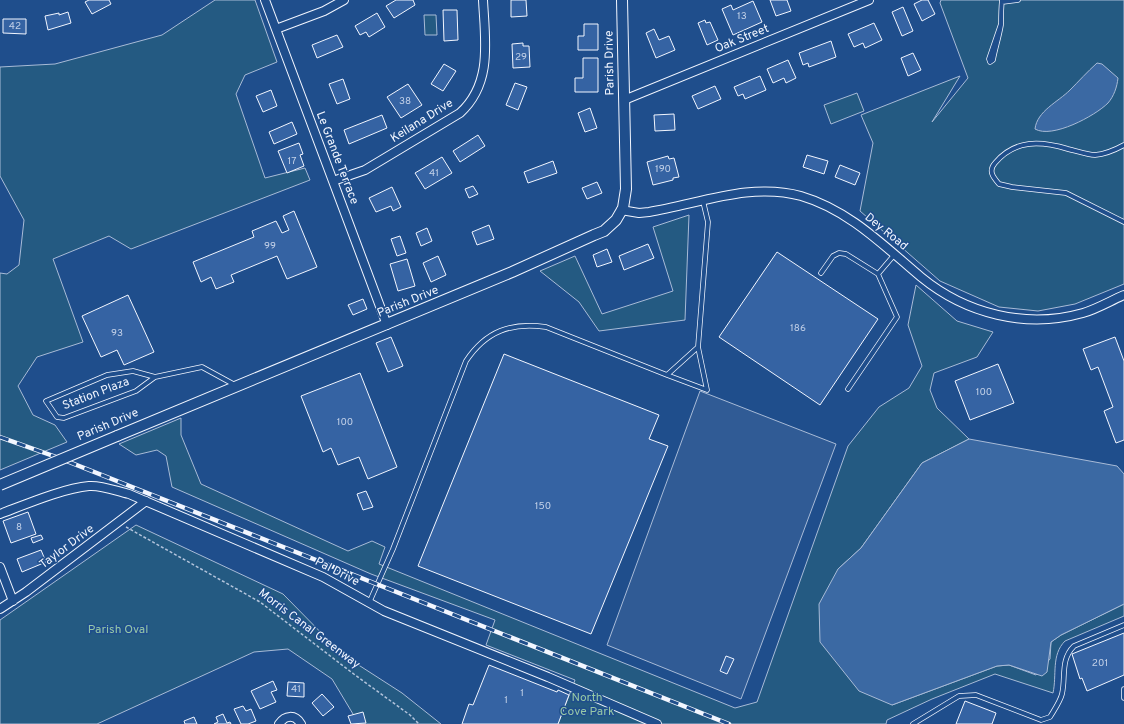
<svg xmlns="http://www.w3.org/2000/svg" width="1124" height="724" font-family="Overpass,sans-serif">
<rect width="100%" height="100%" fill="#1f4e8c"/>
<path fill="#245a82" stroke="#a8bbd7" d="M215,0H255L277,62L245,75L236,94L265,178L305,168L310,180L131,249L109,236L53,259L83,342L37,357L18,386L33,415L55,425L67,442L0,470V273L7,274L19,265L24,220L0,176V67L55,64L162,35Z
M941,0H1124V284L1075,304L1038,311L999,307L940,281L860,211L873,143L861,115L960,76L932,122L968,78L940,3Z
M424,15H436L437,35H425Z
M857,93L864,111L831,124L824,105Z
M689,215L685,320L599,331L579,302L540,271L575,256L602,314L673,291L653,227Z
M916,285L957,321L993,332L977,357L934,373L930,390L937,408L969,439L922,463L861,548L838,569L892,705L997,666L1009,665L1036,675L1050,659L1051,642L1061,635L1124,604V616L1065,641C1051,655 1057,675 1053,693L995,674L932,699L887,720L886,724H558L575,680L486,645L495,620L371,574L172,487L166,456L157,450L136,455L119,444L181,418V435L201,484L348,551L372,541L385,547L379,564L735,708L757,702L848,446L879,407L909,388L922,366L908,325Z
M136,525L283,594L343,655L402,693L441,724H357L356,719L332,679L288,649L254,652L97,724H0V620Z"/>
<path fill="#305b95" stroke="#a8bbd7" d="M700,391L836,444L741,699L607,645Z"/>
<path fill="#3b69a3" stroke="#a8bbd7" d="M1097,63L1102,64L1118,78C1117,87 1114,96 1108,103C1095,116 1052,139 1035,129C1037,111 1058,102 1070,90C1079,81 1087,72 1097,63Z
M969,439L1117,466L1124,474V604L1061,635L1051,642L1047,672L1042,676L1009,665L997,666L892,705L859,691L820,642L819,604L838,569L861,548L922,463Z"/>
<path fill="#3563a3" stroke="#f2f6ff" d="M89,0H109L111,4L92,14L85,2Z
M396,0H413L415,5L394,18L386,6Z
M511,0H526L527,16L511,17Z
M770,0H787L791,11L776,16Z
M922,0H928L935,14L922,21L914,4Z
M753,1L762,22L733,35L722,9L731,5L733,10Z
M903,7L913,31L902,36L892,12Z
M443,10H457L458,40L444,41Z
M68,12L71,23L48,30L45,16L59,13V15Z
M377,13L385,27L369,37L366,32L360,35L355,26Z
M3,19H26V34L3,33Z
M705,20L706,23L710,22L718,40L707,45L698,23Z
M874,23L882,40L865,48L863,43L854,47L848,34Z
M584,24H598V50H578V36H584Z
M654,29L659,40L669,36L675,50L656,58L646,33Z
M337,35L343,47L317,58L312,45Z
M831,41L836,57L809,67L808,63L803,65L799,53Z
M523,43V46H529L530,67L513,68L512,44Z
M913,53L921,70L908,76L901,58Z
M583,58H598V92H575V78H583Z
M788,60L796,78L786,83L784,78L773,83L767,69Z
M444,64L456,71L443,91L431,84Z
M760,76L766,90L745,99L743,94L738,96L734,87Z
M343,79L350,99L337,104L329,84Z
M515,83L527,87L518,110L506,105Z
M408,84L422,105L401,118L387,97Z
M715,86L721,99L698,109L692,96Z
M271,90L277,106L263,112L256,96Z
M590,108L597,128L585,132L578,113Z
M674,114L675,130L655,131L654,115Z
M382,115L387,128L349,144L344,130Z
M292,122L297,134L274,144L269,132Z
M478,135L485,146L460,162L453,151Z
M299,143L303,154L300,155L304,166L287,173L278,151Z
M807,155L828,161L824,174L803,167Z
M668,156L669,159L674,158L679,177L673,178V180L653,185L647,162Z
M442,157L452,173L425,189L415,173Z
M553,161L557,173L528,183L524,172Z
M840,165L860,173L855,185L835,177Z
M597,182L602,193L587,199L582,188Z
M473,186L478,194L469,198L465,189Z
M392,187L401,207L393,211L391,206L376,212L369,198Z
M294,211L317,267L287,279L277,256L231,275L234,282L216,289L211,277L201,282L193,262L254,237L252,231L276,221L282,233L289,230L283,216Z
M489,225L494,239L477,245L472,232Z
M427,228L432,241L421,246L416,233Z
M400,236L406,253L397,256L391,239Z
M648,244L654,258L624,270L619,256Z
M607,249L612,262L597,267L593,255Z
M777,252L878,319L820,405L719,337Z
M438,256L446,275L431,282L423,263Z
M407,259L415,286L398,291L390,264Z
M128,295L154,352L124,365L117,350L101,357L82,316Z
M363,299L367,309L353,315L348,305Z
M391,337L403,366L388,372L376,343Z
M1115,337L1124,361V440L1116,443L1104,411L1113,407L1098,367L1091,370L1083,349Z
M504,354L659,415L649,439L668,446L591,634L418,566Z
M998,364L1014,403L970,420L955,381Z
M360,373L397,467L368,479L359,457L338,465L331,448L323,452L301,396Z
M366,491L373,507L363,510L357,494Z
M28,512L36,534L11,543L3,521Z
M41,535L43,539L33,543L31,538Z
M41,550L46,562L22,572L17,559Z
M1124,633V675L1087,691L1082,678L1080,679L1072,654Z
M726,656L734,659L727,674L720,671Z
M489,665L557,692L558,690L569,695L558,724H462L469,704L473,705Z
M273,681L277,690L271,692L276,702L260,709L251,691Z
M288,682L304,683V697L287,696Z
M322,694L334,707L323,716L312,703Z
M965,701L996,713L992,724H956Z
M243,706L246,711L251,709L256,721L248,724H241L234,709Z
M363,712L366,723L351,724L348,716Z
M223,714L227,723L230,722L231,724H214L218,722L216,717Z
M194,717L197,724H185L184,721Z"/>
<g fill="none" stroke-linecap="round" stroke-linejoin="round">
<defs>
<path id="service" d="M1002,2L1018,0
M1001,24L989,59L990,62L993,60C995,49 999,37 1001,25C1001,17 1001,9 1002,0
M1124,145C1115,150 1106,154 1095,155C1087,155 1077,151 1068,149C1041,141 1015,139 995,163C988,171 993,177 999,184L1012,187L1066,193L1124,222
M821,273L833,256L839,253L846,254L878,274L897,317L848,389
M878,274L895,254
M698,347L667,375L707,390L698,347L708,222L703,201
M155,377L133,371L107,375L46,401L57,417L64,418L136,391L155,377L202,367L235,385
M369,603L393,549L466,361C486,331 511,322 546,327L667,375
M1124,689V698
M913,724L959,696L976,695L1041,720L1050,717C1054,710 1060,702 1062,694C1066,677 1060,660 1074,646L1124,625"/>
<path id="minor" d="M265,0L387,325
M276,29L324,11L344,0
M624,100L869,0
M333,181L365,170L460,113C493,83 485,40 483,0
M621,210L639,213L649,212C699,204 750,182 801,196C849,210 884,246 921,277C966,314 1026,329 1083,313C1097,309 1110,301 1124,295
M0,514C24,505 64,488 89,486C102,485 116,491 129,494L323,577L384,611L548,677L657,724
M0,567L13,601
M0,609L26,592L146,501
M279,724C285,715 295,714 301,724"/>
<path id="tertiary" d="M117,436L512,272L594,235L604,231L616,220L623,208L626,189L622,0"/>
</defs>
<use href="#service" stroke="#f2f6ff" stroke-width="5.5"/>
<use href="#minor" stroke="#f2f6ff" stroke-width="10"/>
<use href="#tertiary" stroke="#f2f6ff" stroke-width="12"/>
<path stroke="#b3c4dc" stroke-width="1.5" stroke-dasharray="3 2" stroke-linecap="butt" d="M126,527L260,602L355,675L410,715L419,724"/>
<use href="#service" stroke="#1f4e8c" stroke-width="4"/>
<use href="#minor" stroke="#1f4e8c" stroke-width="8"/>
<use href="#tertiary" stroke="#1f4e8c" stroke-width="10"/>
<defs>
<path id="rail" d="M0,437L59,458L729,724"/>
</defs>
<use href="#rail" stroke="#f2f6ff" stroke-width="4.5"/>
<use href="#rail" stroke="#1f4e8c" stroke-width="3" stroke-dasharray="9" stroke-linecap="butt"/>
<defs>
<path id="tertiary-bridge" d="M0,485L117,436"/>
</defs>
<use href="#tertiary-bridge" stroke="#f2f6ff" stroke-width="12" stroke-linecap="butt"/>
<use href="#tertiary-bridge" stroke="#1f4e8c" stroke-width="10"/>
</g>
<g text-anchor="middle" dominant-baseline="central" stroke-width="3" stroke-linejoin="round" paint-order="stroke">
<g font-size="10" fill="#c3d1e8">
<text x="742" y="16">13</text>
<text x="15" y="26">42</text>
<text x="521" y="57">29</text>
<text x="405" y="101">38</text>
<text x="292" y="161">17</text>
<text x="663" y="169">190</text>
<text x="434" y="173">41</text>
<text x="270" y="246">99</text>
<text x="798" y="328">186</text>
<text x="117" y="333">93</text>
<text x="984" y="392">100</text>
<text x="345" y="422">100</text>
<text x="543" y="506">150</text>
<text x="19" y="527">8</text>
<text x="1100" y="663">201</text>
<text x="296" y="689">41</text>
<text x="522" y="693">1</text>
<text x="506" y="700">1</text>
</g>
<g font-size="12" fill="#f2f6ff" stroke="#1f4e8c">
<text transform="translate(742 39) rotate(-22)">Oak Street</text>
<text transform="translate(610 63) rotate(-91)">Parish Drive</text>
<text transform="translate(422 121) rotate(-32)">Keilana Drive</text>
<text transform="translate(337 158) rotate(69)">Le Grande Terrace</text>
<text transform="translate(886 232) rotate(39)">Dey Road</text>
<text transform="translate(408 302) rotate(-22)">Parish Drive</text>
<text transform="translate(96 394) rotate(-21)">Station Plaza</text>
<text transform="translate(108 425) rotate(-23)">Parish Drive</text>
<text transform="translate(67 547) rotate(-37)">Taylor Drive</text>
<text transform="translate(337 572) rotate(27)">Pal Drive</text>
<text transform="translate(309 629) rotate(37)">Morris Canal Greenway</text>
</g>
<g font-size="12" fill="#97c8a6" stroke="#1f4e8c">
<text x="118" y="630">Parish Oval</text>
<text x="587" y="698">North<tspan x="587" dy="14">Cove Park</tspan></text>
</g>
</g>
</svg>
